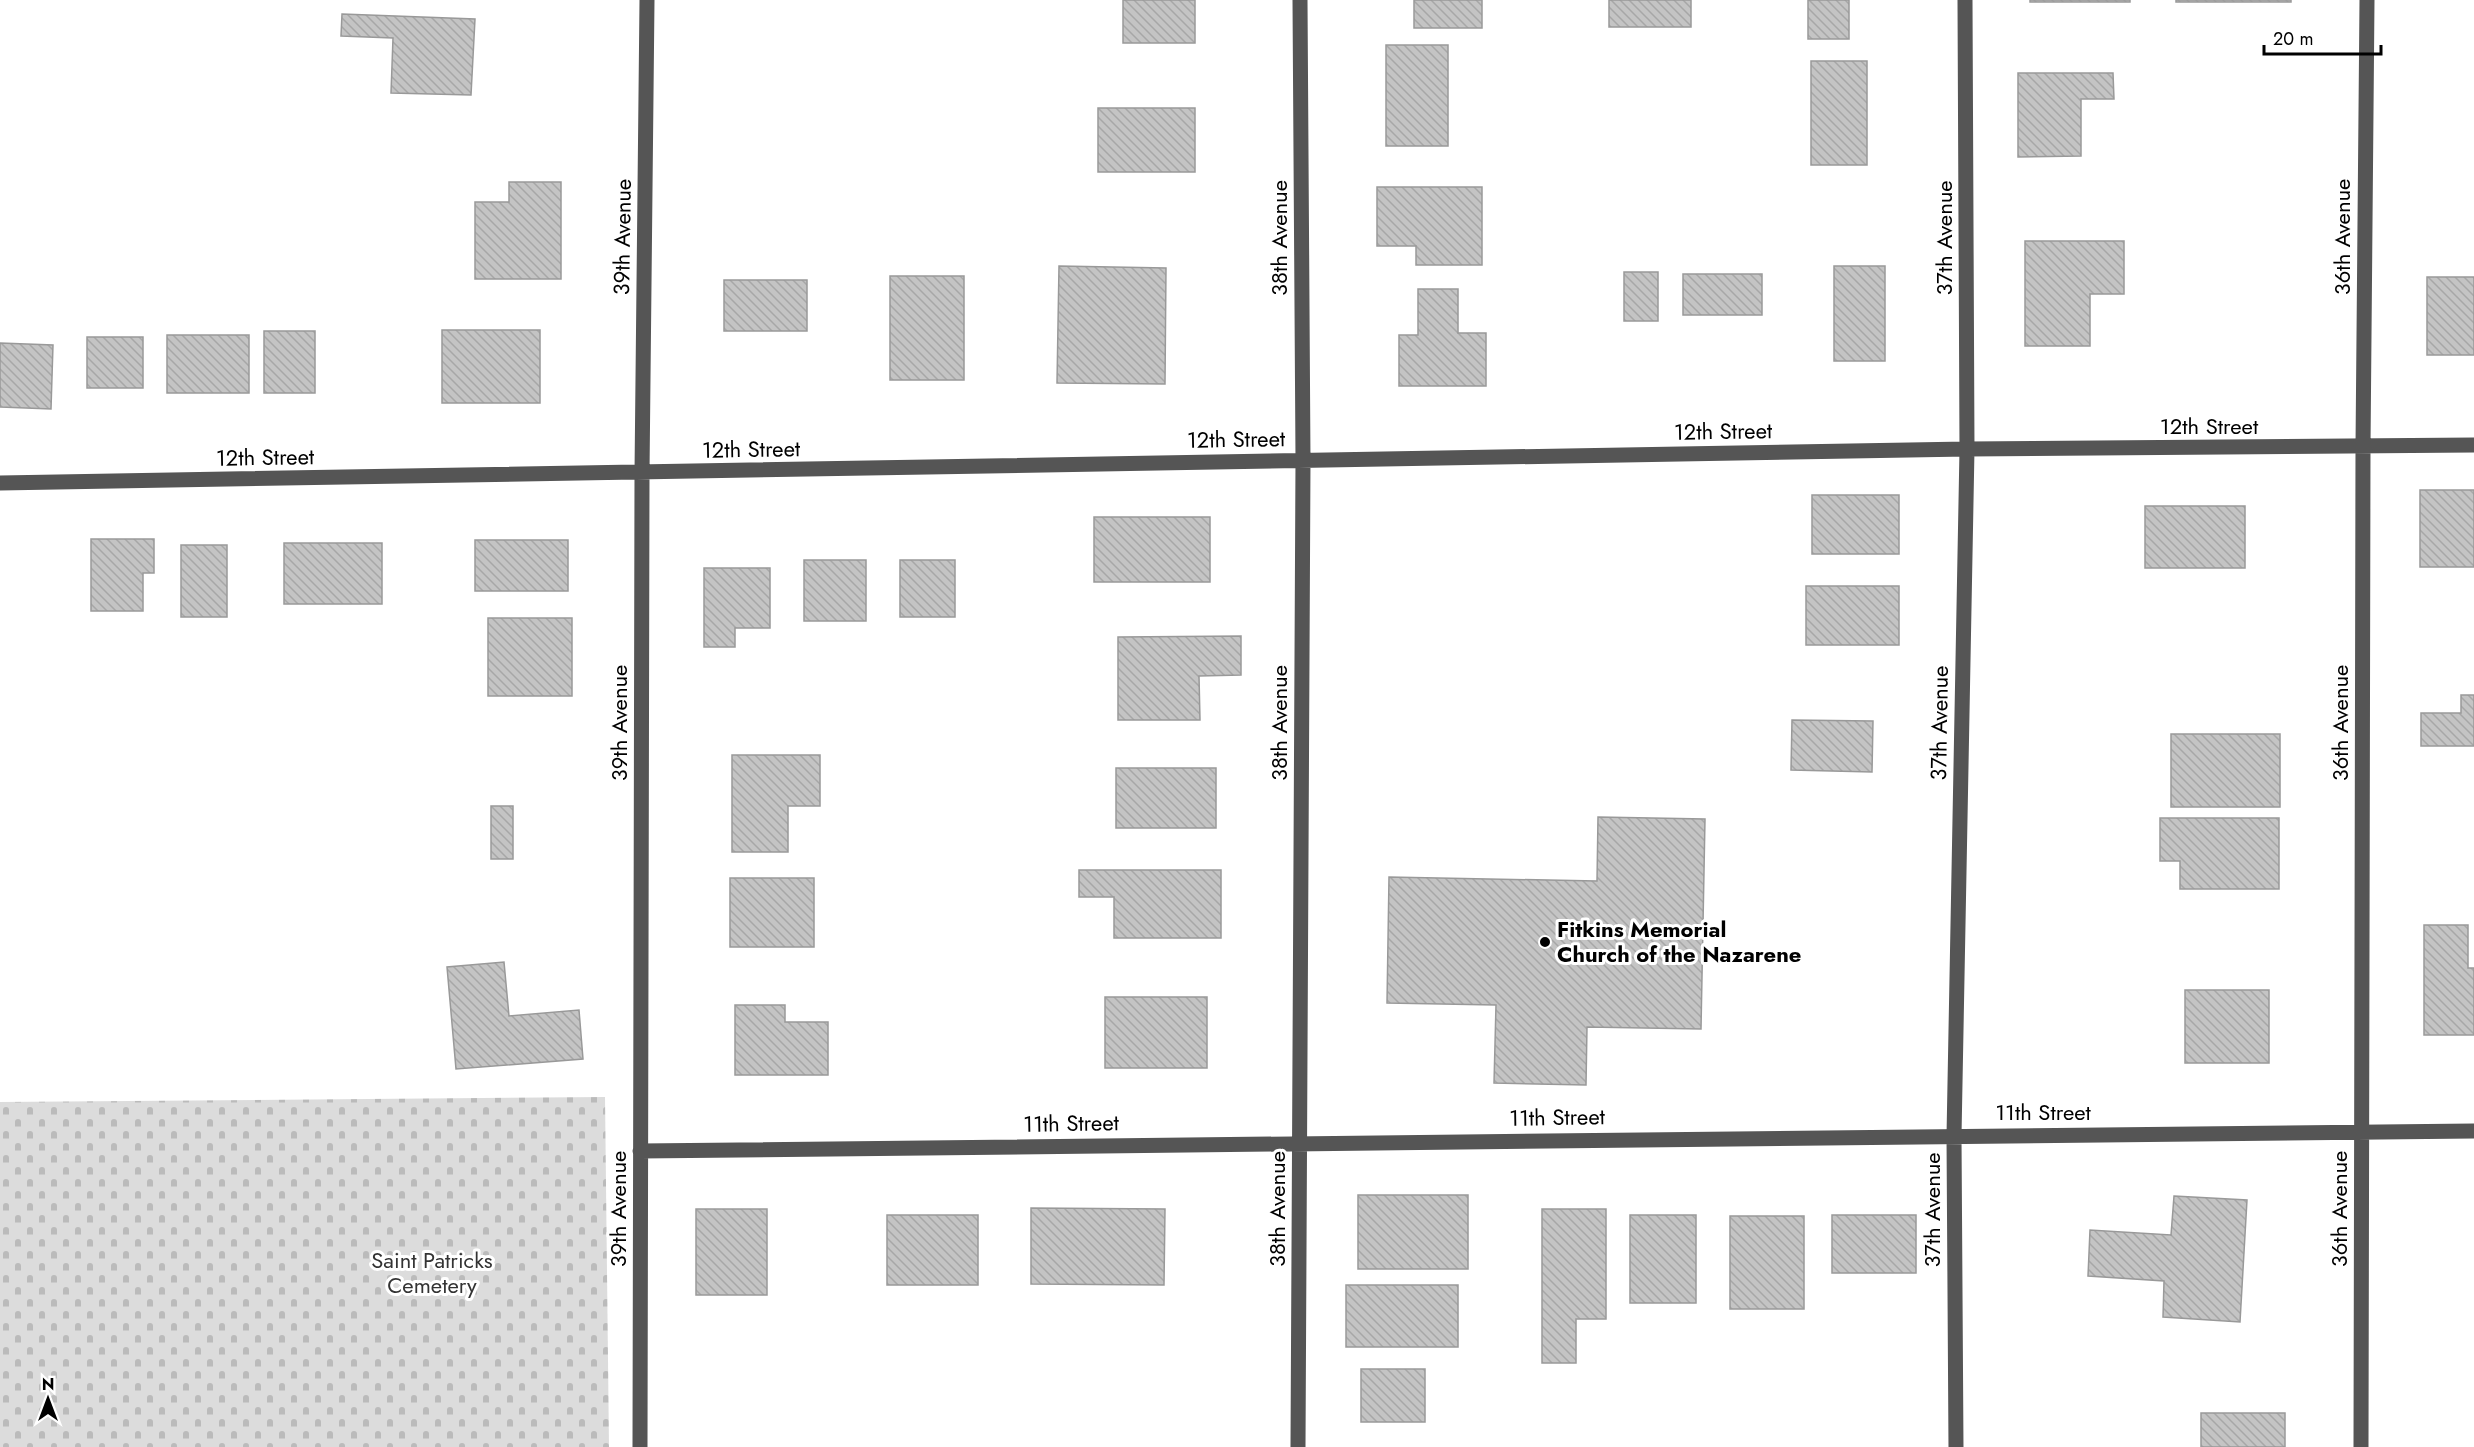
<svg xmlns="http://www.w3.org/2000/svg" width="2474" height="1447" font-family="Jost,sans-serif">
<defs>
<pattern id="cemetery-stones" width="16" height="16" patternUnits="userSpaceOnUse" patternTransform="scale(1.5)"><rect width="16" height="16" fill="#dcdcdc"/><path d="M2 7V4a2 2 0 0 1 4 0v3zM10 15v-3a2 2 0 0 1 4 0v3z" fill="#bbb"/></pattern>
<pattern id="building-back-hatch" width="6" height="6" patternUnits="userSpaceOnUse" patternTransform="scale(1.5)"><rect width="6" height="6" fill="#c4c4c4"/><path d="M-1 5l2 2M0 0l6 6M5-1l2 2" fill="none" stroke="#a7a7a7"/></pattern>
</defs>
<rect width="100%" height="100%" fill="#fff"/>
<path fill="url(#cemetery-stones)" d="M605,1097L609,1447H0V1102Z"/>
<path fill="url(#building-back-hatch)" stroke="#999" stroke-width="1.5" d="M1123,0H1195V43H1123Z
M1414,0H1482V28H1414Z
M1609,0H1691V27H1609Z
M1808,0H1849V39H1808Z
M2030,0H2130V2H2030Z
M2176,0H2291V2H2176Z
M342,14L475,19L471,95L391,93L393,38L341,36Z
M1386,45H1448V146H1386Z
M1811,61H1867V165H1811Z
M2018,73H2113L2114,99H2081V156L2018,157Z
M1098,108H1195V172H1098Z
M509,182H561V279H475V202H509Z
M1377,187H1482V265H1416V246H1377Z
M2025,241H2124V294H2090V346H2025Z
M1059,266L1166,268L1165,384L1057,383Z
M1834,266H1885V361H1834Z
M1624,272H1658V321H1624Z
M1683,274H1762V315H1683Z
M890,276H964V380H890Z
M2427,277H2474V355H2427Z
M724,280H807V331H724Z
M1418,289H1458V333H1486V386H1399V335H1418Z
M442,330H540V403H442Z
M264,331H315V393H264Z
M167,335H249V393H167Z
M87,337H143V388H87Z
M0,343L53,345L51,409L0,407Z
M2420,490H2474V567H2420Z
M1812,495H1899V554H1812Z
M2145,506H2245V568H2145Z
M1094,517H1210V582H1094Z
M91,539H154V573H143V611H91Z
M475,540H568V591H475Z
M284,543H382V604H284Z
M181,545H227V617H181Z
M804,560H866V621H804Z
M900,560H955V617H900Z
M704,568H770V628H735V647H704Z
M1806,586H1899V645H1806Z
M488,618H572V696H488Z
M1241,636V675L1199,676L1200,720H1118V637Z
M2461,695H2474V746H2421V713H2461Z
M1792,720L1873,721L1872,772L1791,770Z
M2171,734H2280V807H2171Z
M732,755H820V806H788V852H732Z
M1116,768H1216V828H1116Z
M491,806H513V859H491Z
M1598,817L1705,819L1701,1029L1587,1027L1586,1085L1494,1083L1496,1005L1387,1003L1389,877L1597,881Z
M2160,818H2279V889H2180V861H2160Z
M1079,870H1221V938H1114V897H1079Z
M730,878H814V947H730Z
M2424,925H2468V968H2474V1035H2424Z
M504,962L509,1016L579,1010L583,1059L456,1069L447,967Z
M2185,990H2269V1063H2185Z
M1105,997H1207V1068H1105Z
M735,1005H785V1022H828V1075H735Z
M1358,1195H1468V1269H1358Z
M2174,1196L2247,1200L2240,1322L2163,1317L2164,1281L2088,1276L2090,1230L2171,1235Z
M1031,1208L1165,1209L1164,1285L1031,1284Z
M696,1209H767V1295H696Z
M1542,1209H1606V1319H1576V1363H1542Z
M887,1215H978V1285H887Z
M1630,1215H1696V1303H1630Z
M1832,1215H1916V1273H1832Z
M1730,1216H1804V1309H1730Z
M1346,1285H1458V1347H1346Z
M1361,1369H1425V1422H1361Z
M2201,1413H2285V1447H2201Z"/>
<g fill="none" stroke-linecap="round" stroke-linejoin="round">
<path stroke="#555" stroke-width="15" d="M0,483L1967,449L2474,445
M640,1151L2474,1131
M640,1447L642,473L647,0
M1298,1447L1303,460L1300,0
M1956,1447L1954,1136L1967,449L1965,0
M2361,1447L2363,447L2367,0"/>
</g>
<circle fill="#000" stroke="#fff" stroke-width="2" cx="1545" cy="942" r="6"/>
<g text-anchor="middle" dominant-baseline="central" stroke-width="6" stroke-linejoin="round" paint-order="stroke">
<g font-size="22" fill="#000" stroke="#fff">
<text transform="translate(622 237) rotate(-89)">39th Avenue</text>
<text transform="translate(2342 237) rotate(-90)">36th Avenue</text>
<text transform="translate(1279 238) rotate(-90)">38th Avenue</text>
<text transform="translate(1944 238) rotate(-90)">37th Avenue</text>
<text x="2209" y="426">12th Street</text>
<text transform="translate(1723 431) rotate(-1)">12th Street</text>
<text transform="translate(1236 439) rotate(-1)">12th Street</text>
<text transform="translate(751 449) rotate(-1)">12th Street</text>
<text transform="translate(265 457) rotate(-1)">12th Street</text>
<text transform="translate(619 723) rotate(-90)">39th Avenue</text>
<text transform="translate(1279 723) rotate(-90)">38th Avenue</text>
<text transform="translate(1939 723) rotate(-89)">37th Avenue</text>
<text transform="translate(2340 723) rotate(-90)">36th Avenue</text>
<text x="2043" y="1112">11th Street</text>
<text transform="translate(1557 1117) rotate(-1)">11th Street</text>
<text transform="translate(1071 1123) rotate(-1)">11th Street</text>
<text transform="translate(618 1209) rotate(-90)">39th Avenue</text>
<text transform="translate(1277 1209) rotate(-90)">38th Avenue</text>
<text transform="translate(2339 1209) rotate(-90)">36th Avenue</text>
<text transform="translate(1932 1210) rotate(-90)">37th Avenue</text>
</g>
<g font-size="22" font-weight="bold" fill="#000" stroke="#fff" text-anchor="start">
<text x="1557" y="929">Fitkins Memorial<tspan x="1557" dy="25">Church of the Nazarene</tspan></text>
</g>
<g font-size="22" fill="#333" stroke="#fff">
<text x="432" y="1260">Saint Patricks<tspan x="432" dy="25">Cemetery</tspan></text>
</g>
</g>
<g transform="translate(48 1399)" stroke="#ffffff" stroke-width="4.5" paint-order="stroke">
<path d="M0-4.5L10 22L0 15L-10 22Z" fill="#000000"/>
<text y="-9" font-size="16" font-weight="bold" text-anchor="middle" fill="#000000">N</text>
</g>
<path d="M2264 45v9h117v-9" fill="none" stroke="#000000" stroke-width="3"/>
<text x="2273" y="45" font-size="18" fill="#000000" stroke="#ffffff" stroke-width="4.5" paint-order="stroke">20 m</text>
</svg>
